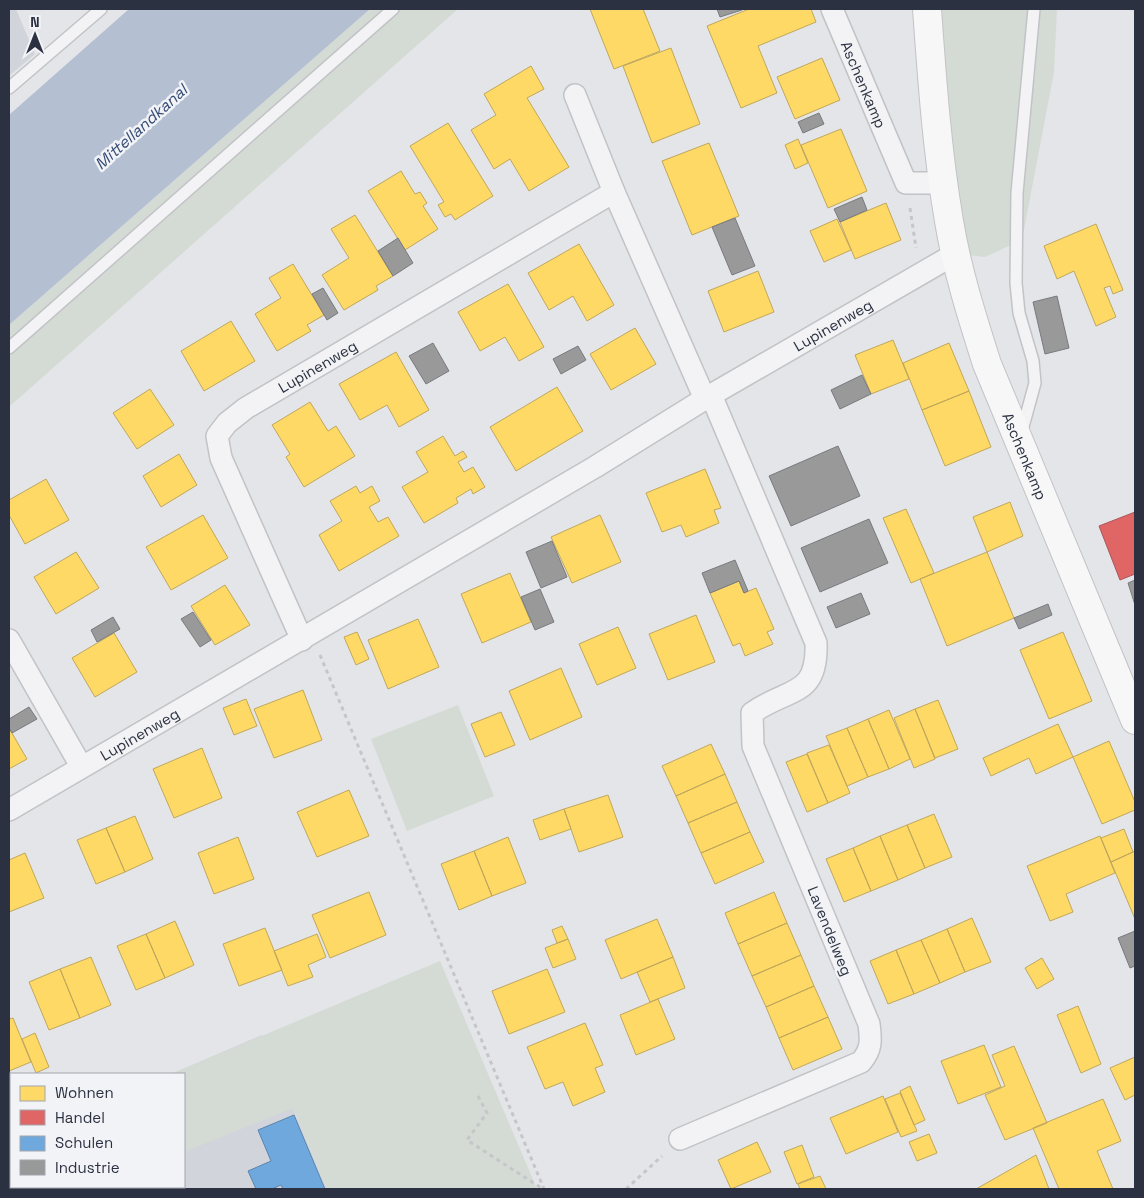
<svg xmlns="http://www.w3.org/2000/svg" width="1144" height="1198" font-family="'Space Grotesk',sans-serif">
<rect width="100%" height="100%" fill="#e4e5e8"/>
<path fill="#d2d4db" d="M9,9H16L35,54L9,76Z
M262,1035L327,1189H9V1139L11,1138V1187H184V1074H171Z"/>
<path fill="#d4dbd4" d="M370,9H458L9,407V325Z
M939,9H1057L1054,72L1022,240L985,257L968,255L950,148Z
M458,705L494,796L407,831L371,739Z
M440,961L537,1189H327L293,1108L184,1152V1074H171Z
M11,1142V1187H161L162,1189H9V1143Z"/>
<path fill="#b4bfd2" d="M129,9H370L9,325V115Z"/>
<path fill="#ffd966" stroke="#bfa75b" d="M590,9H643L660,51L614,69Z
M749,9H811L816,22L758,46L777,93L741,108L707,26Z
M671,48L700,124L652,143L623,66Z
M822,58L840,100L795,119L777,77Z
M531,66L544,89L527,98L569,167L529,191L510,159L494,169L471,130L496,115L484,94Z
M448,123L493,196L455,220L451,214L445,217L438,205L444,202L410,146Z
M841,129L867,191L828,208L801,145Z
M798,139L808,163L795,169L785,145Z
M709,143L739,216L692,235L662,161Z
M401,171L415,194L420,192L427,203L423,206L438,229L405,250L368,191Z
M886,203L901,240L855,259L840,222Z
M355,215L393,276L376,286L378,290L344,310L322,275L349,258L331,229Z
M837,219L851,250L824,262L810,231Z
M1096,224L1123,290L1113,294L1110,286L1104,288L1116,317L1096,326L1074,271L1057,279L1044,246Z
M579,244L614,305L587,321L573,296L549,310L528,273Z
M293,264L324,315L307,325L311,331L277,351L255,314L281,298L269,278Z
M758,271L774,312L724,332L708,291Z
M508,284L544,347L519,361L505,337L480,351L458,312Z
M231,321L255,361L204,391L181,351Z
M635,328L656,364L611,390L590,354Z
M893,340L909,379L871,394L855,355Z
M949,343L969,391L922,410L903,363Z
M396,352L429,410L399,427L387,405L360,420L339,384Z
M557,387L583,431L516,471L490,427Z
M150,389L174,425L137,449L113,413Z
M969,391L991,447L945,466L922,410Z
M310,402L328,431L336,426L355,456L304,487L286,457L290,454L272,425Z
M443,436L455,456L463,451L467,457L458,462L464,472L473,467L485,487L473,494L471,489L456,498L458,503L424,523L402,487L428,472L416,452Z
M179,454L197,485L161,507L143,476Z
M705,469L721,508L714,510L719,523L686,537L681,525L662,532L646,493Z
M46,479L69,520L25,544L9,515V500Z
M356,486L360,493L372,486L380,501L369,507L378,522L388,517L399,536L339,571L319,535L342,521L330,501Z
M1010,502L1023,536L987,552L973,517Z
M906,509L934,573L911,583L883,518Z
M203,515L228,558L171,590L146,547Z
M600,515L621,562L572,583L551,537Z
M76,552L99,588L56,614L34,577Z
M987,552L1014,618L947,646L920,579Z
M510,573L531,622L482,643L461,594Z
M739,581L744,593L756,588L774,629L767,632L773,644L745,656L740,643L733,646L710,593Z
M225,585L250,625L215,645L191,606Z
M696,615L715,662L668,680L649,634Z
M418,619L439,667L388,689L368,640Z
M618,627L636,668L597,685L579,644Z
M357,632L369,659L356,665L344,637Z
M1063,632L1092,701L1049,719L1020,650Z
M114,633L137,672L95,697L72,658Z
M561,668L582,717L530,740L509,691Z
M303,690L322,740L274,758L254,709Z
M246,699L257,726L234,735L223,708Z
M938,700L958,749L935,758L915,709Z
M915,709L935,759L914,768L894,718Z
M889,710L910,759L889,769L868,719Z
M501,712L515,745L485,757L471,724Z
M868,719L889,769L868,777L847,728Z
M1058,724L1073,757L1036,774L1029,758L991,776L983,758Z
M9,728L27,759L9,769Z
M847,728L868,777L847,786L826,736Z
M1109,741L1135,802V810L1102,824L1073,757Z
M711,744L725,774L676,796L662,766Z
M829,745L850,793L828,803L807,753Z
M202,748L222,798L174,818L153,769Z
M807,754L828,803L807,812L786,762Z
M725,774L737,802L688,823L676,796Z
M349,790L369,836L317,857L297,812Z
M608,795L623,837L579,852L564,809Z
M737,802L750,832L701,853L688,823Z
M564,809L571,829L540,840L533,820Z
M934,814L952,857L925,868L907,825Z
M135,816L153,859L125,872L106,828Z
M907,825L925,868L898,880L880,836Z
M106,828L125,872L96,884L77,840Z
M1124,829L1133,852L1111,862L1101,838Z
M750,832L764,862L715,884L701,853Z
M880,836L898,880L871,891L853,848Z
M1100,836L1115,873L1066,894L1073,912L1050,921L1027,866Z
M238,837L254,879L214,894L198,853Z
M508,837L526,883L492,896L474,851Z
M853,848L871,891L844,902L826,859Z
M474,851L492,896L459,910L441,864Z
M1135,851V919L1111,862Z
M25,853L44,898L9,912V860Z
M369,892L386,935L330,958L312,915Z
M774,892L787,923L738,944L725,913Z
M972,918L991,962L965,972L947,929Z
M657,919L673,957L621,979L605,940Z
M175,921L194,965L165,978L146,934Z
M787,923L801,955L752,976L738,944Z
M562,926L568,939L557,943L552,930Z
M265,928L282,970L239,986L223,944Z
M947,929L965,972L940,983L921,940Z
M146,934L165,978L136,990L117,946Z
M317,934L326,957L308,965L313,977L288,986L274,951Z
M568,939L576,959L553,968L545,948Z
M921,940L940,983L914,994L896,950Z
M896,950L914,994L888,1004L870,961Z
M801,955L814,986L766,1007L752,976Z
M91,957L111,1005L80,1018L60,969Z
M673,957L685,988L650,1002L637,972Z
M1042,958L1054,979L1037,989L1025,968Z
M60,969L80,1018L49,1030L29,982Z
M547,969L565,1012L509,1034L492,991Z
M814,986L828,1017L779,1038L766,1007Z
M658,999L675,1039L636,1055L620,1015Z
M1078,1006L1101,1064L1081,1073L1057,1015Z
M828,1017L842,1049L793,1070L779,1038Z
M13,1018L31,1062L9,1071V1019Z
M585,1023L603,1065L595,1068L605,1092L573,1106L563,1082L545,1089L527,1047Z
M35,1033L49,1067L36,1073L22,1039Z
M984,1045L1001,1087L958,1104L941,1061Z
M1014,1046L1047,1123L1005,1140L985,1095L1005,1086L992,1055Z
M1135,1057V1095L1125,1100L1110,1068Z
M910,1086L925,1120L914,1125L900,1091Z
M900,1093L917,1131L901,1137L885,1099Z
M883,1096L898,1132L846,1154L830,1118Z
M1103,1099L1121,1141L1097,1151L1113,1189H1059L1033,1128Z
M929,1134L937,1153L917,1161L909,1142Z
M757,1142L771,1172L731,1189L718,1160Z
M802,1145L814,1177L797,1184L784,1152Z
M1036,1155L1049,1189H976Z
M820,1176L826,1189H800L798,1184Z"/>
<path fill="#e06666" stroke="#aa565b" d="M1135,512V574L1120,580L1099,526Z"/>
<path fill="#6fa8dc" stroke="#5b84ae" d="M294,1115L325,1189H283L281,1185L272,1189H256L248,1171L271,1161L258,1130Z"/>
<path fill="#999" stroke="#787a7f" d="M717,9H741L742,10L720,17Z
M819,113L824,124L803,133L798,122Z
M862,197L867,210L840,222L834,209Z
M735,218L755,266L732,275L712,227Z
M398,238L413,263L393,276L378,251Z
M323,288L338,313L327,320L312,294Z
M1057,296L1069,348L1045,354L1033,302Z
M433,343L449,371L426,384L409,356Z
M578,346L586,360L561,374L553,359Z
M862,375L871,394L840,409L831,390Z
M838,446L860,496L791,526L769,476Z
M869,519L888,563L820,592L801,548Z
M552,541L567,577L541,588L526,552Z
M735,560L748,591L744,593L739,581L710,593L702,573Z
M1135,580V605L1128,583Z
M540,589L554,622L535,630L521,597Z
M861,593L870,614L836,628L827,607Z
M1048,604L1052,615L1019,629L1014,618Z
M193,612L211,640L200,647L181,619Z
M113,617L120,629L97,642L91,630Z
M29,707L37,719L12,733L9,728V719Z
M1135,931V966L1130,968L1118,938Z"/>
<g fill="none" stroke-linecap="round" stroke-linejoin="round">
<defs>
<path id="lane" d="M9,88L101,9
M9,348L393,9
M1021,434L1035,383L1033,361L1019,313L1016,283L1017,193L1034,9"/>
<g id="street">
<path id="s1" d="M832,9L906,183H943"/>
<path d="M575,95L614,192L705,399"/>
<path d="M9,640L81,766"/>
<path id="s2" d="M302,640L221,458L217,436L227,423L246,408L614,192"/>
<path id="s3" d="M9,810L595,467L711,395L955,254"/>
<path d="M680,1139L861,1062C872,1049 871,1040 869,1024L753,746L752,713C788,687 818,698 816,643L711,395"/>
</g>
<g id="secondary">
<path id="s4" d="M927,9C932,79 937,151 949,221C957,270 972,317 987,364L1135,720"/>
</g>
</defs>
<use href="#lane" stroke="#c2c3c6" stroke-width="14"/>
<use href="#street" stroke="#c2c3c6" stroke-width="24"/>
<use href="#secondary" stroke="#c2c3c6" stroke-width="30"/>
<path stroke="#c5c6ca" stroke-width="3" stroke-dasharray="4 4" stroke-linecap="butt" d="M910,208L916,248
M320,655L544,1189
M478,1096L487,1113L467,1140L543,1189
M626,1189L662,1156"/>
<use href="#lane" stroke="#f3f3f5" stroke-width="11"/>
<use href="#street" stroke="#f3f3f5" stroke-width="21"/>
<use href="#secondary" stroke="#f7f7f7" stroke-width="28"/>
</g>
<g text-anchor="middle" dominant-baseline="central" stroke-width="5" stroke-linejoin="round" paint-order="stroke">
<g font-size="15" fill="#2b3141" stroke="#f2f3f7">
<text stroke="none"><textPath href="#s1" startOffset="82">Aschenkamp</textPath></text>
<text stroke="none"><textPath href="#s3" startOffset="956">Lupinenweg</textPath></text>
<text stroke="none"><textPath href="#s2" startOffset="345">Lupinenweg</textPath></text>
<text stroke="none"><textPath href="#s4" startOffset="461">Aschenkamp</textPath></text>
<text stroke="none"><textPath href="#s3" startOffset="151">Lupinenweg</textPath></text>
<text transform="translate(830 931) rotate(68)">Lavendelweg</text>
</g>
<g font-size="16" font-style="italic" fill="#364c74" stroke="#f2f3f7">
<text transform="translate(141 127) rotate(-42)">Mittellandkanal</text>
</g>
</g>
<rect width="1144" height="1198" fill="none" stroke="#2b3141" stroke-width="20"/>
<rect x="10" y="1073" width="175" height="115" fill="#f2f3f7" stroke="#a2a5ae"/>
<rect x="20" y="1086" width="25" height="15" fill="#ffd966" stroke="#a2a5ae"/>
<text x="55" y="1098" font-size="15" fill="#2b3141">Wohnen</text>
<rect x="20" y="1110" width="25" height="15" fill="#e06666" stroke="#a2a5ae"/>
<text x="55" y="1123" font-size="15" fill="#2b3141">Handel</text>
<rect x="20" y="1136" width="25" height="15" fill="#6fa8dc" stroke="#a2a5ae"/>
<text x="55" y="1148" font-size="15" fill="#2b3141">Schulen</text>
<rect x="20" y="1160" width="25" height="15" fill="#999999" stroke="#a2a5ae"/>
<text x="55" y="1173" font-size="15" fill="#2b3141">Industrie</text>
<g transform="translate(35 35)" stroke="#f2f3f7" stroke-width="4" paint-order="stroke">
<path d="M0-4L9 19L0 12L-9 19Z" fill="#2b3141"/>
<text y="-8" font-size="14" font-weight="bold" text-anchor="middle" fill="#2b3141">N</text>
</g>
</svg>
